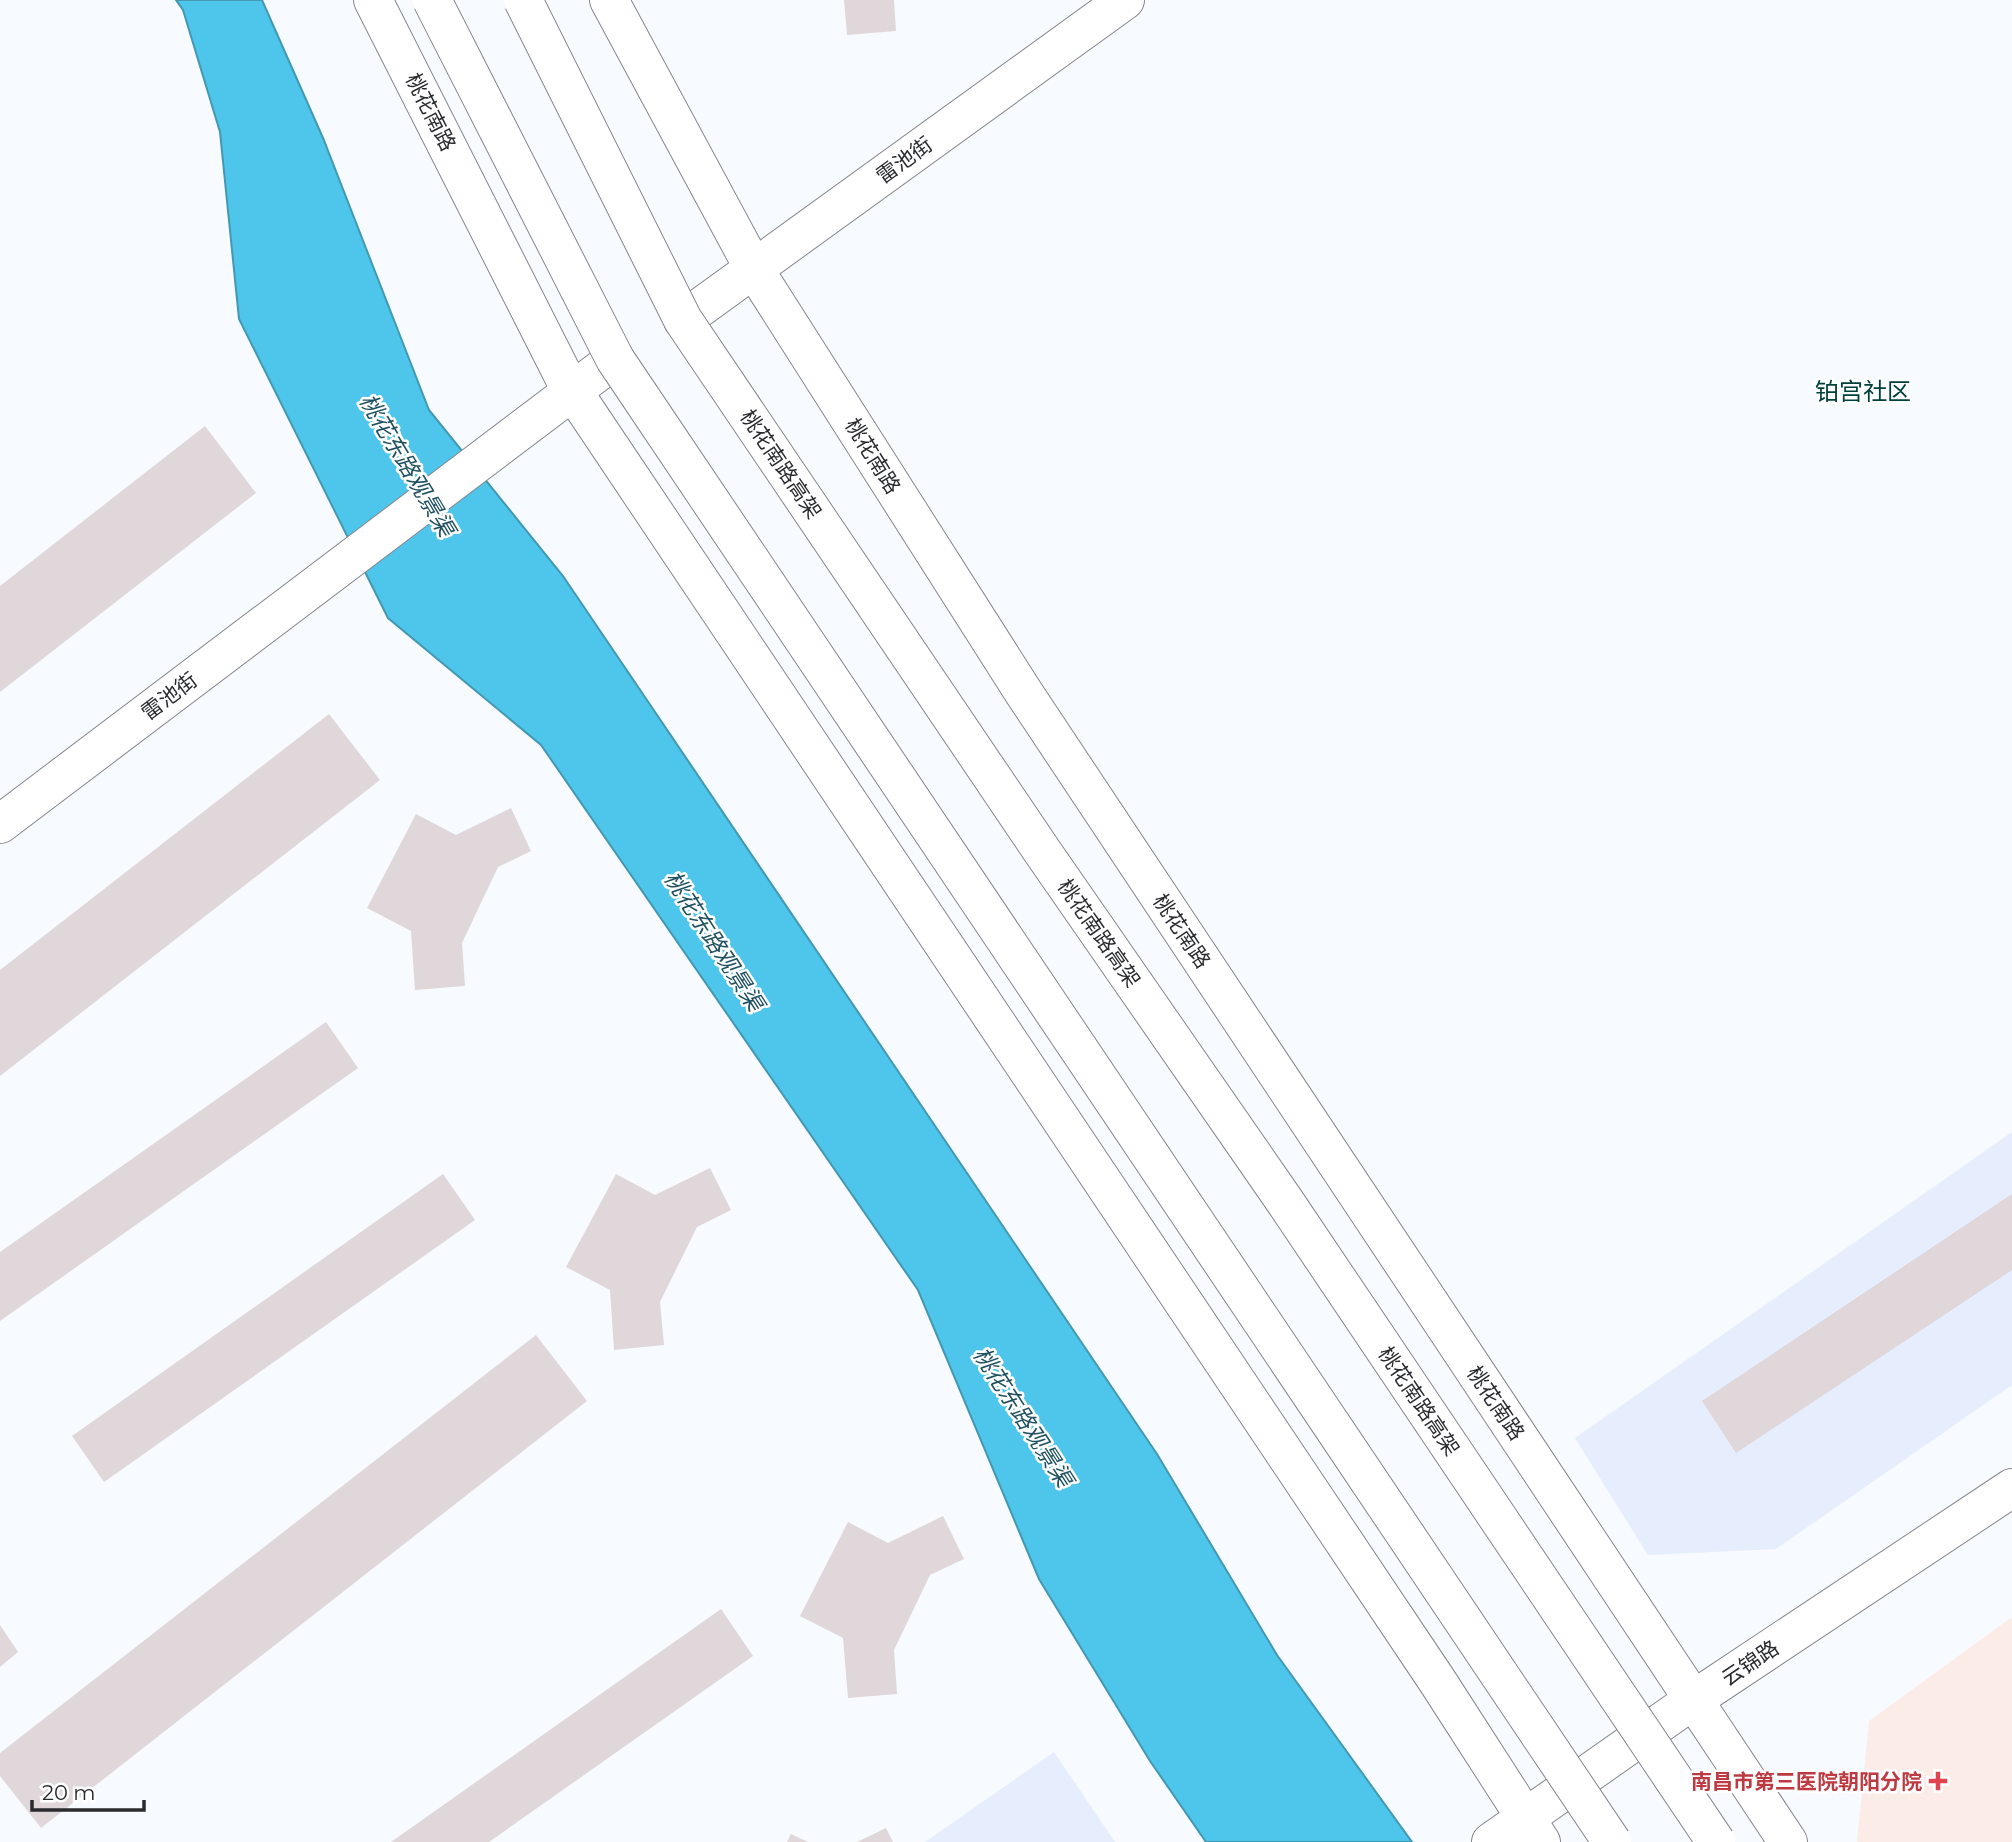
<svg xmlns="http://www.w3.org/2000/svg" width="2012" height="1842" font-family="Montserrat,'Noto Sans SC',sans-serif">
<rect width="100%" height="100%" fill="#f7fafe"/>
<path fill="#e6edfc" d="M2012,1132V1385L1776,1549L1648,1555L1575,1438Z
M1054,1752L1115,1842H925Z"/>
<path fill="#fcece8" d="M2012,1617V1842H1857L1869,1721Z"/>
<path fill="#4ec6eb" stroke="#4398b2" stroke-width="2" d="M176,0H262L323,138L429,410L563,576L1157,1454L1277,1655L1412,1842H1206L1150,1761L1039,1579L918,1290L541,745L388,618L239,319L220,132L183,10Z"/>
<path fill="#dfd7da" d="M844,0H894L896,31L847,35Z
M205,426L256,493L0,692V586Z
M329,714L380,780L0,1076V970Z
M511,808L531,851L498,867L462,943L465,986L415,990L411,931L367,908L416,814L456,835Z
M326,1022L358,1068L0,1321V1252Z
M710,1168L731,1210L697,1227L660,1302L664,1345L614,1350L610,1290L566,1267L616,1174L655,1195Z
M443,1174L475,1220L104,1482L72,1436Z
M2012,1194V1270L1736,1453L1702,1401Z
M536,1335L587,1401L41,1828L0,1776V1753Z
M943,1516L964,1559L930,1575L894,1650L897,1694L848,1698L843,1638L800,1616L848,1522L888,1543Z
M721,1609L753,1656L489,1842H391Z
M0,1625L18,1652L0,1667Z
M886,1828L893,1842H857Z
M791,1834L808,1842H787Z"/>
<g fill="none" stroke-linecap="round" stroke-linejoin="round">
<defs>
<path id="street" d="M683,320L1125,0
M0,824L615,359"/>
<path id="secondary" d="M1491,1842L1693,1700L2012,1488"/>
<path id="primary" d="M373,0L566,381L1438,1682L1541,1842
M609,0L754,269L1024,693L1788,1842"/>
</defs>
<use href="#street" stroke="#84878e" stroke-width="40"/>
<use href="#secondary" stroke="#84878e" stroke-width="40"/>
<use href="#primary" stroke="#84878e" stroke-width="40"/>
<use href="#street" stroke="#fff" stroke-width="38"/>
<use href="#secondary" stroke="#fff" stroke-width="38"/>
<use href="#primary" stroke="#fff" stroke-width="38"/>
<defs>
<path id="highway-bridge" d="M432,0L615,359L1612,1842
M523,0L683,320L1042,851L1284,1200L1716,1842"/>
</defs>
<use href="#highway-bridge" stroke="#84878e" stroke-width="40" stroke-linecap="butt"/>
<use href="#highway-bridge" stroke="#fff" stroke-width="38"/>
</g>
<path fill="#e0444e" stroke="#fff" stroke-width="2.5" d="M1934.5 1770.5h7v7h7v7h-7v7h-7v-7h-7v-7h7z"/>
<g text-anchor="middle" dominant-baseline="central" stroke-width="5" stroke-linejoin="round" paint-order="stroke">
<g font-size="21" fill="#2a2b2e" stroke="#fff">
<text transform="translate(431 112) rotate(63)">桃花南路</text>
<text transform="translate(904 160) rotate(-36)">雷池街</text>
<text transform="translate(873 456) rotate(58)">桃花南路</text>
<text transform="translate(781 464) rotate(56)">桃花南路高架</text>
<text transform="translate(169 696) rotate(-37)">雷池街</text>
<text transform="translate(1182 931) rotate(56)">桃花南路</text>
<text transform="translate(1099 933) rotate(55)">桃花南路高架</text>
<text transform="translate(1419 1401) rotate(56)">桃花南路高架</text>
<text transform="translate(1496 1403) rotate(56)">桃花南路</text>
<text transform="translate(1750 1663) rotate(-34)">云锦路</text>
</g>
<g font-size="21" font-weight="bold" fill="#be3a42" stroke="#fff" text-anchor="end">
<text x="1922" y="1781">南昌市第三医院朝阳分院</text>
</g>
<g font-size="23" font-style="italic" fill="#1f5161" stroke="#fff">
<text transform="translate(407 465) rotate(59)">桃花东路观景渠</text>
<text transform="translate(714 941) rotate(57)">桃花东路观景渠</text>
<text transform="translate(1023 1417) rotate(57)">桃花东路观景渠</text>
</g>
<g font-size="24" fill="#00403a" stroke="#fff">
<text x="1863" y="391">铂宫社区</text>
</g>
</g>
<path d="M32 1800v10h112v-10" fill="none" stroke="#2a2b2e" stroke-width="3.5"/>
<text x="42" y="1800" font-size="21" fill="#2a2b2e" stroke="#ffffff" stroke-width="5" paint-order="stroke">20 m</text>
</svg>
